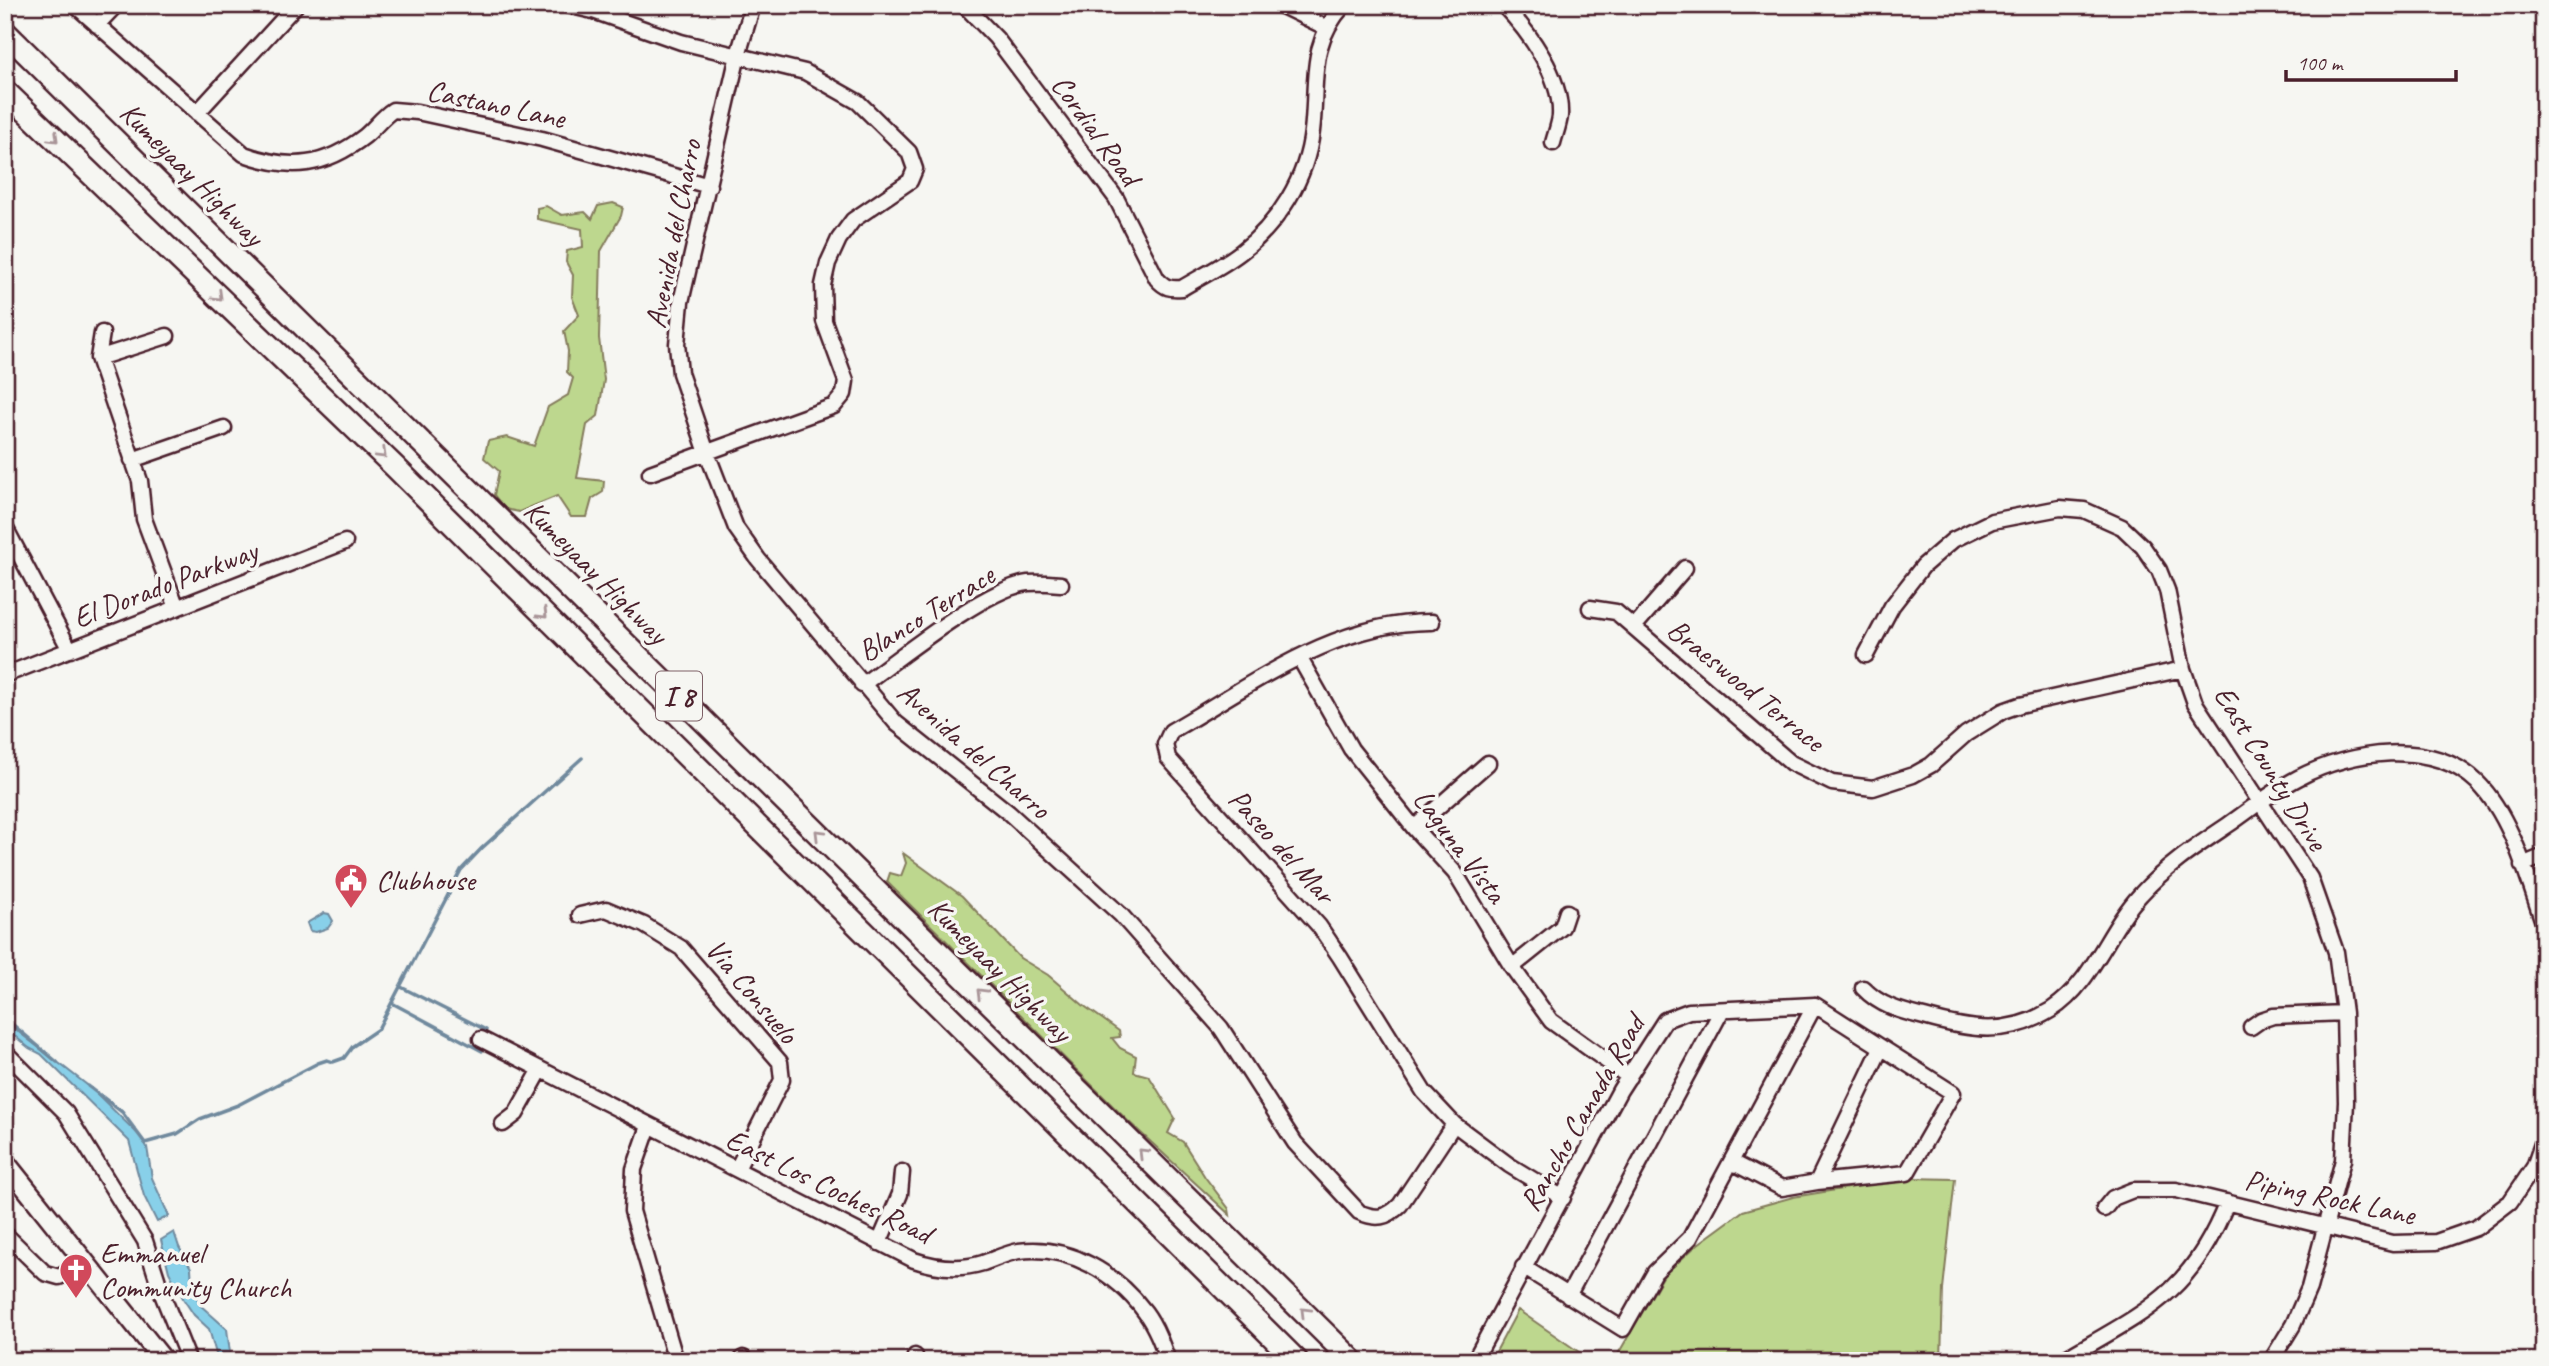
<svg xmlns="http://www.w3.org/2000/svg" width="2549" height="1366" font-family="Caveat,sans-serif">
<rect width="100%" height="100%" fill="#f6f6f2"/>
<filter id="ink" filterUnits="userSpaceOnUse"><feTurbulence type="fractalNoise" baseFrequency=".0143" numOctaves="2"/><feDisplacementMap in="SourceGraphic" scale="14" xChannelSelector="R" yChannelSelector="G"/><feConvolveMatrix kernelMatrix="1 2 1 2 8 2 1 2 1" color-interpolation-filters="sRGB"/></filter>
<g filter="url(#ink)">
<path fill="#bdd78e" stroke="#847b5c" stroke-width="2" d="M613,203L623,207L621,216L601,251L599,338L604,380L598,416L587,425L577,478L604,481L603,492L592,499L587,517H571L557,496L519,512L505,509L494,495L499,471L484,458L488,441L507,437L534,446L548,407L568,395L573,378L567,372L568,351L564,331L579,315L572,297L573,275L566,262L567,251L583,247L582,229L537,219V208L546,206L562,215L585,212L592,219L598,206Z
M903,853L962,896L1020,958L1048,975L1083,1005L1119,1031L1120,1037L1112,1038L1120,1048L1136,1056L1134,1072L1149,1076L1175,1118L1168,1133L1183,1142L1205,1177L1229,1209L1230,1215L1128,1121L887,882L890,873L901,876L906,863Z
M1909,1178L1955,1179L1943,1289L1941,1361H1614L1664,1275L1698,1244L1743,1211L1793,1197Z
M1518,1310L1592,1361H1491Z"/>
<path fill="#88d0e9" stroke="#6f899d" stroke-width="2" d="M324,913L329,914L333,921L328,928L316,932L310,931L307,923Z
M5,1018L20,1033L91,1088L141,1137L147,1147L152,1178L169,1216L157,1222L144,1196L129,1141L41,1054L29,1048L5,1028Z
M174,1232L179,1247L191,1268L192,1284L200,1305L227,1329L231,1361H218L209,1329L194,1315L184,1300L169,1272L161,1240Z"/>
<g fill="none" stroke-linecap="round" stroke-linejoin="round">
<path stroke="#6f899d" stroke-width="3.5" d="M401,987L486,1030
M392,1003L482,1051
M5,1018L57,1062
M88,1086L122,1112L145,1143L177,1134L200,1119L238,1105L318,1063L327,1060L333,1062L344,1058L353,1046L378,1029L461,870L482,848L582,758"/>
<defs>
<path id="minor" d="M75,5L244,154C291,171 325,167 365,136C375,128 382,117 393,110L417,112L542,139L709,186
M567,5L593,11L681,42L805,72L858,102L909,152L915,169L910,181L853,220L839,239L828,263L823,285L824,321L846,381L844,394L834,406L650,473
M753,5L738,55L681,302L677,344L680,373L707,453L736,528L758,559L896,723L1009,813L1121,915L1221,1028L1295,1143L1359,1212C1376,1220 1387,1218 1400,1205L1454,1124
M964,5L996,38L1116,198L1157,279C1165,288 1170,289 1182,288C1202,276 1223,266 1241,252C1278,224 1307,178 1312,131C1318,83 1307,45 1344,5
M1280,5L1327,28
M1503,5C1529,32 1562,77 1560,116C1559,125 1555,135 1553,143
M97,25L116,5
M197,113L296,5
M102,333L98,358L140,481L144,519L177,608
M98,358L167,336
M132,460L224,428
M5,527L70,650
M1590,608L1616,612L1791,763L1832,783L1873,788L1913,775L1931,765L1966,734L2003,711L2020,705L2183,669
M1432,622C1335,621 1252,685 1171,731L1165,744L1168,758L1319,926L1340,957L1424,1092L1454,1124L1509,1165L1563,1198
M1634,627L1685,568
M1866,655L1892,606L1923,566L1953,540L1992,521L2060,508L2084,510L2122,527L2143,547L2159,570L2167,590L2183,669L2195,703L2310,878L2336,952L2344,1013L2346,1102L2343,1160L2309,1288L2293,1325L2271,1361
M1299,657L1351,749L1414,828L1455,873L1512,967L1551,1021L1629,1077
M5,675L345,542
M862,685C899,658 986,588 1028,583C1039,582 1050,583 1061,584
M1414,828L1488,763
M2522,865L2544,856
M580,915L606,909L644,925L681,948L780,1062L782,1080L737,1169
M1512,967L1562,927L1567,912
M1863,988C1880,1006 1900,1011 1924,1017C1970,1030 2007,1037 2051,1010C2093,983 2107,930 2141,894C2166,866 2197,846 2228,825C2251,809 2273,791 2298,778C2350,751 2431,738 2477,782C2512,816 2528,880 2544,925
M2251,1027L2261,1020L2273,1016L2344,1013
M481,1039L914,1260C937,1268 960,1270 983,1263C995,1259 1007,1253 1019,1251C1068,1244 1117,1274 1145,1312C1156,1327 1162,1344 1168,1361
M5,1052L66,1113L145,1241L162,1294L189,1361
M503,1124L516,1114L540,1071
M649,1126L634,1169L632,1211L676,1361
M1732,1162L1782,1188L1817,1182L1881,1048
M2104,1209L2113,1198L2133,1190H2176L2393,1243L2436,1242L2476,1228L2510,1202L2534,1167L2544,1138
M5,1234L45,1273L59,1277L86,1263
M879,1243L900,1194L902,1172
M1523,1267L1623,1329L1655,1272L1690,1238L1815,1005
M1568,1296L1722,1010
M741,1361L743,1358
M914,1361L915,1356
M1474,1361L1620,1090L1665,1020L1689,1011L1815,1005L1953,1093L1907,1173L1817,1182
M2061,1361C2144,1312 2190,1296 2227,1202"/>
<path id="major" d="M5,1162L164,1361"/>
<path id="highway" d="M5,32L1353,1361
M5,91L395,467L1297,1361"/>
</defs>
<use href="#minor" stroke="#4a1f2b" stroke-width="19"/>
<use href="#major" stroke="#4a1f2b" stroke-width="23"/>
<use href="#highway" stroke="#4a1f2b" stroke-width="26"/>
<use href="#minor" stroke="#f6f6f2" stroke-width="14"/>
<use href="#major" stroke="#f6f6f2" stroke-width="18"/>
<use href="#highway" stroke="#f6f6f2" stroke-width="21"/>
</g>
<defs><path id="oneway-chevron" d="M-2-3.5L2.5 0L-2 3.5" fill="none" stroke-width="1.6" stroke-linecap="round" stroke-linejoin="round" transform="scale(1.75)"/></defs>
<g stroke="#a99598">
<use href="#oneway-chevron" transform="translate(54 138) rotate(44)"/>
<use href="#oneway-chevron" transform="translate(218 296) rotate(44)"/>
<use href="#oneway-chevron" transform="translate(382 454) rotate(44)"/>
<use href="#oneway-chevron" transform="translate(543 614) rotate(45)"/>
<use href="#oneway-chevron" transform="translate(819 834) rotate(-135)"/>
<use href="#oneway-chevron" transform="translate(981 993) rotate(-135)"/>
<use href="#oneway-chevron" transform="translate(1143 1153) rotate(-135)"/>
<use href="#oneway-chevron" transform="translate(1305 1312) rotate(-135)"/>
</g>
</g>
<defs>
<symbol id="civic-pin" viewBox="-11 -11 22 30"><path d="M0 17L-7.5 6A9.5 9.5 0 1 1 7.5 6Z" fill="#d1495b" stroke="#f6f6f2"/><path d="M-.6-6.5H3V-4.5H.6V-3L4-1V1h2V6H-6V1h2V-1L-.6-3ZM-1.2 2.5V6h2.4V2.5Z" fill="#fff"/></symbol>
<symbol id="church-pin" viewBox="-11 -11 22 30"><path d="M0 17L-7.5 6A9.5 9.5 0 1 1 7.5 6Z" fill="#d1495b" stroke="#f6f6f2"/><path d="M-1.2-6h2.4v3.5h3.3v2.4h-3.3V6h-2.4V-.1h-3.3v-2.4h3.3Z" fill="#fff"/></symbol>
</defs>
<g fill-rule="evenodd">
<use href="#civic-pin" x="332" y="861" width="38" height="52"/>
<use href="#church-pin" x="57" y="1251" width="38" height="52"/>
</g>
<g text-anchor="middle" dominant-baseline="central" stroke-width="7" stroke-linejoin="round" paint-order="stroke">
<rect fill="#f6f6f2" stroke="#7e6067" stroke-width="2" x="656" y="671.5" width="46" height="49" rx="5"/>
<g font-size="28" font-weight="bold" fill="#4a1f2b">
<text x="679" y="696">I 8</text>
</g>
<g font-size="30" fill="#4a1f2b" stroke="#f6f6f2">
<text transform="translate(496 104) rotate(12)">Castano Lane</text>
<text transform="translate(1096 130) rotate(54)">Cordial Road</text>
<text transform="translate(192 174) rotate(45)">Kumeyaay Highway</text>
<text transform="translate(673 234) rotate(-79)">Avenida del Charro</text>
<text transform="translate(596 572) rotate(45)">Kumeyaay Highway</text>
<text transform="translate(165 584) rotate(-21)">El Dorado Parkway</text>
<text transform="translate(926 613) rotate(-32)">Blanco Terrace</text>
<text transform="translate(1746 685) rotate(39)">Braeswood Terrace</text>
<text transform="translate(974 750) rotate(41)">Avenida del Charro</text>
<text transform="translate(2271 768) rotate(58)">East County Drive</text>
<text transform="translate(1282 846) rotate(48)">Paseo del Mar</text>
<text transform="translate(1460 846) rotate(53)">Laguna Vista</text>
<text transform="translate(1000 970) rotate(45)">Kumeyaay Highway</text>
<text transform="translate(752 991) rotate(50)">Via Consuelo</text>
<text transform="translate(1582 1113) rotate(-60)">Rancho Canada Road</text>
<text transform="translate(829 1186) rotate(26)">East Los Coches Road</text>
<text transform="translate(2330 1197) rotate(12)">Piping Rock Lane</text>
</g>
<g font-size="30" fill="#4a1f2b" stroke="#f6f6f2" text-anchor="start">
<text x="376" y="880">Clubhouse</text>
<text x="100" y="1253">Emmanuel<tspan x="100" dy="34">Community Church</tspan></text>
</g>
</g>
<rect width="2549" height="1366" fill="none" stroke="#f6f6f2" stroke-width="28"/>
<rect x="14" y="14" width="2521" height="1338" fill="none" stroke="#4a1f2b" stroke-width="2.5" filter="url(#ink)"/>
<path d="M2286 70v10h170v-10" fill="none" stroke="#4a1f2b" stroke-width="3.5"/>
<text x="2297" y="70" font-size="21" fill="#4a1f2b" stroke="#f6f6f2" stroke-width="5" paint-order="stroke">100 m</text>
</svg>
